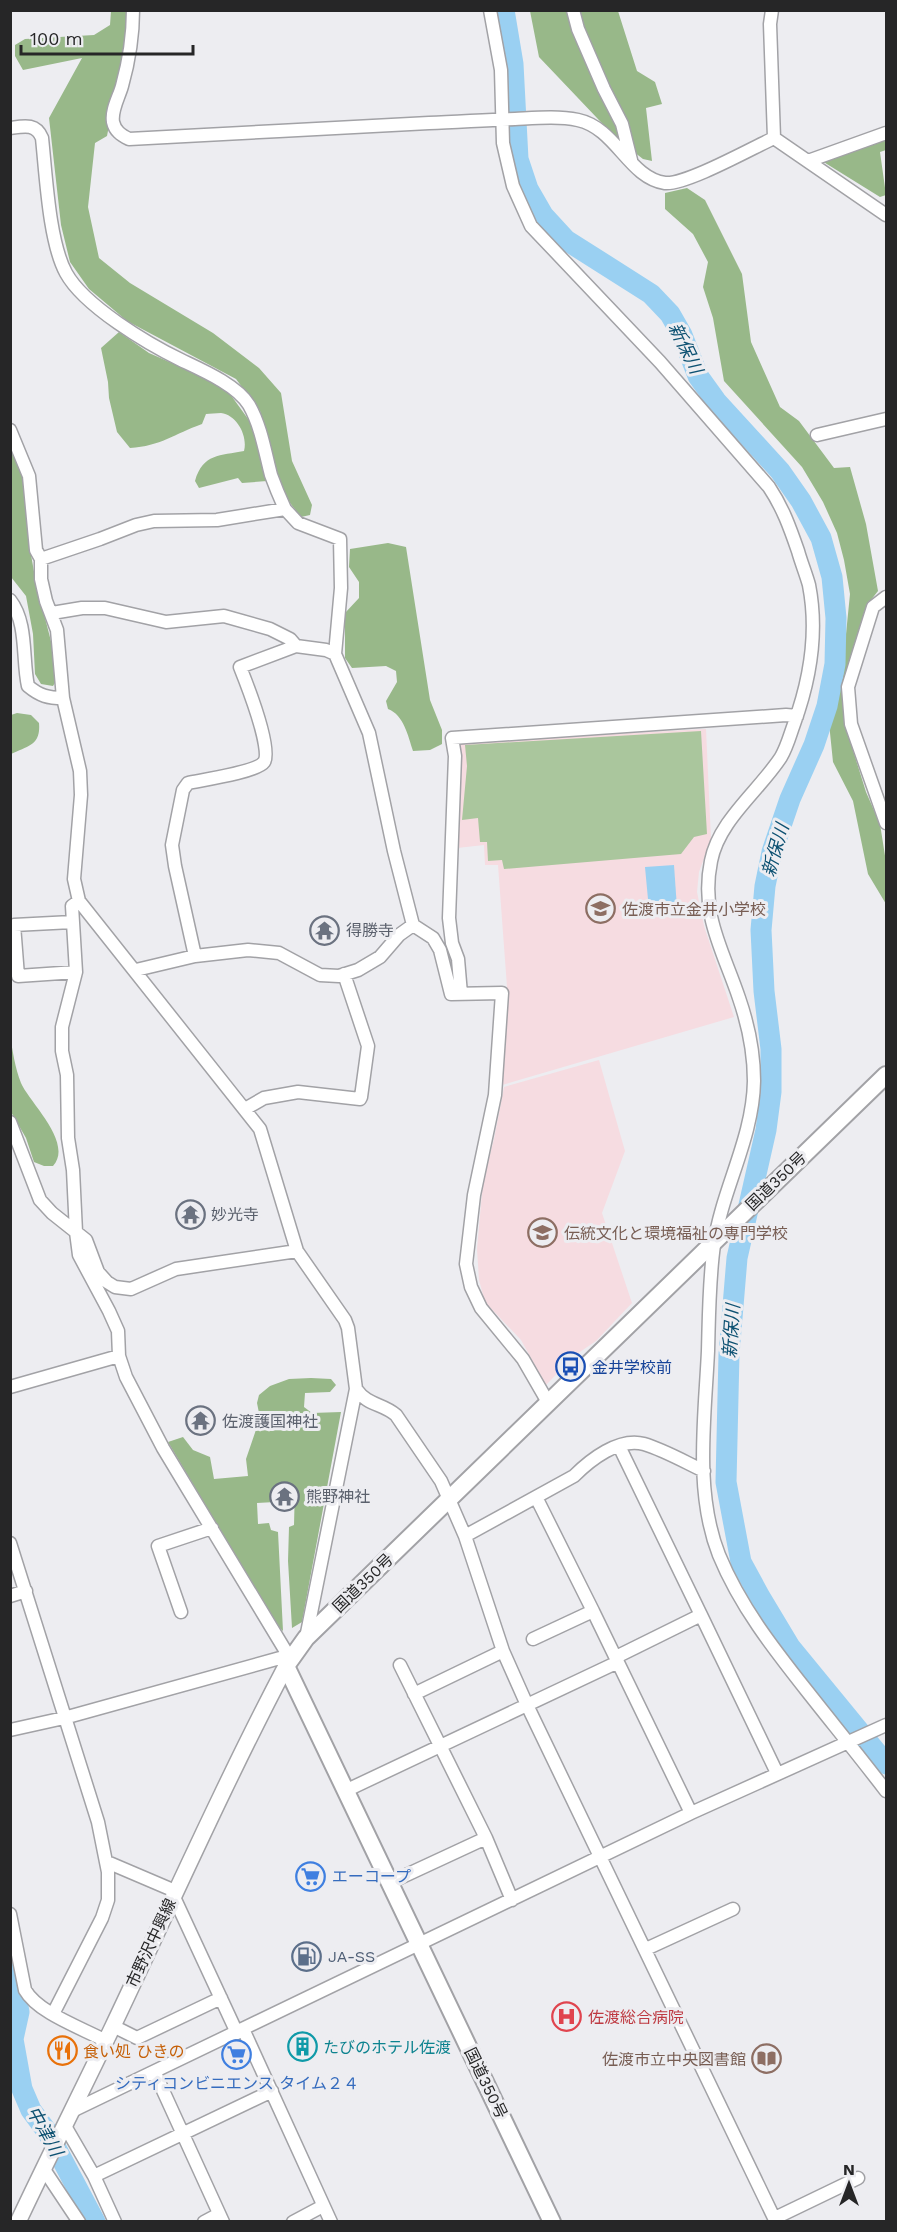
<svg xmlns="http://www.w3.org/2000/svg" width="897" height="2232" font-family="'Work Sans','Noto Sans JP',sans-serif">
<rect width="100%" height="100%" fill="#ededf1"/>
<path fill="#f6dce1" d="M706,729L711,839L699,872L697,892L704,926L734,1017L502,1085L507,987L498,865H485L484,845L457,848L461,765L458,742Z
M599,1060L625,1151L602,1213L632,1303L596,1341L574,1356L546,1385L521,1340L485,1302L479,1280L477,1249L483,1182L494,1139L504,1087Z"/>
<path fill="#aac69d" d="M701,731L707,834L694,837L681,854L504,869L502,860L488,861L487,842H480L478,818L462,820L467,766L465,745Z"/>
<path fill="#98b889" d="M111,11H128L130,34L116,89L107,136L95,143L88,207L99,258L130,283L213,333L259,368L281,393L292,461L312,505L310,515L301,517L290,503L276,474L260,411L236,379L127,321L89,289L70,262L61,225L49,118L82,58L23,70L15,56V45L25,39L94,35L110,25Z
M530,11H618L637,71L655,82L662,104L646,108L652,161L643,159L616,138L539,57Z
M886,139V150L880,152L886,195L880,197L822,161Z
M687,188L705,200L742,274L751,342L780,407L799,421L834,468L850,467L866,524L878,591L867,605L844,685L843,706L852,747L866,792L880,824L886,862V904L868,874L853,801L833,762L829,723L846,634L850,594L844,560L837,533L823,502L802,467L724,381L713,318L703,287L708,262L693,234L665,209V193Z
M119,332L149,353L215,382L230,394L251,423L267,481L242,483L238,478L199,488L195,481C203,453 220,456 244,451C248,436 237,415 221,413C216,413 210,414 206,414L202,424C174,434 161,446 130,448L117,432L109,398L108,382L101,348Z
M10,439L22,469L27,500L30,549L36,583L54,653L56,681L53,686L41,684L35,674L33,634L26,596L11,577Z
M388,543L406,547L430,700L442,730V744L430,750L413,751C408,736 404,715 388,709L386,701L397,682L396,671L386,666L352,668L345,658V613L359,598V582L349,567L350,549Z
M17,713L31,715L39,723C41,745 28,746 11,754V715Z
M10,1036C13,1052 15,1068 21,1083C29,1102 74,1143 53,1166H44L34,1162L26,1138L11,1112Z
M311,1378L331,1379L336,1385L330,1392L305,1393L304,1407L312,1413L341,1412L302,1622L292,1628L288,1561L289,1527L294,1525L295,1486L277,1485L275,1502L257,1503L258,1524L269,1523L271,1530L278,1532L283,1631L277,1626L168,1442L183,1437L193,1450L210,1457L214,1479L248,1476L246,1459L260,1418L257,1403L259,1395L270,1386L289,1379Z"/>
<path fill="#9ad0f2" d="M674,865L677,908L649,910L645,867Z"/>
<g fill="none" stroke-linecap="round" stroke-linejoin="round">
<path stroke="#9ad0f2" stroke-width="21" d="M504,10L513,64L518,159L528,189L543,215L566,240L651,294L670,314L682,335L698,376L716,401L780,471L801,501L821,538L832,577L836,618L835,664L827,706L814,745L790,799L772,852L765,886L761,930L764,991L771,1049V1092L766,1130L737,1258L729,1354L726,1482L741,1562L760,1597L790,1647L886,1764
M10,1964L19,2012L13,2039L22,2089L31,2110L48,2133L95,2222"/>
<defs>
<path id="minor" d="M133,10C133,36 129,61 122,86C119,97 111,110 113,122C115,131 121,135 129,139C229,133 329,129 429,123C457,122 486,120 515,119C536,118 558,116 578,120C616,128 629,178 665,183C686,185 752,148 774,138
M490,10L501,70L503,143L513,186L531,226L660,362L769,487C783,508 790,528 798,551C801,562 806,574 809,585C818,631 810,680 794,724C790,735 787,747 781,757C759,791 719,820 711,861C700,915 723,950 739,998C748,1024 754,1053 754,1081C753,1139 722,1189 714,1245C709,1280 709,1316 708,1351C705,1417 694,1492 719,1555C740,1606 773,1648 807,1691C833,1724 860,1757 886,1791
M573,10L578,29L604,89L622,124L631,160
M772,10L770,24L774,138
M10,128C24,126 36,123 42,138C46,175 49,242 66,273C84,306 148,344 181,360C202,370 237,385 249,405C261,426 265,452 271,475C275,486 280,498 285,509
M774,138L886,215
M808,161L886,133
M10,430L29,476L36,550L41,559V579L46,601L57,630L63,698L80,771L81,795L74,879L79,901L260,1129L297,1251L345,1320L348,1328L356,1389L306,1638
M817,435L886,419
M41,559L100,539L136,525L154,521L217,520L285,509L298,523L340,539L341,588L335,654
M886,597L873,607L848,687L851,724L886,823
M10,600C28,623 22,659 28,686C40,696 48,698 63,698
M52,613L82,608H105L166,622L224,616L270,629L290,639L296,646L326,650L335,654L369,733L394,851L413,925L433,938L440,950L451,994L502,993L495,1095L474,1195L466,1264L471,1287L481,1308L523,1359L549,1404
M79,901L72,906L76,972L62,1027V1051L67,1075L68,1138L73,1170L76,1232L79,1255L109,1311L118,1331L119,1356L126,1377L163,1448L285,1650L286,1666
M72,922L14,925L18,976L76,972
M195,956L175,866L172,845L183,790L188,783C202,780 257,772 264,762C273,750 246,682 240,667L296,646
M136,970L195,956L248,950L279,953L320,975L339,976L358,970L380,957L399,935L413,925
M461,994L458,959L452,943L449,918L455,756L452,738L786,715L797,716
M245,1109L264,1098L298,1092L360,1099L361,1097L368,1046L344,974
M10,1122L40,1200L52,1213L86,1240L98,1272L107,1282L115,1287L131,1289L176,1269L297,1251
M10,1387L119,1356
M356,1389C368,1406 382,1403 396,1415L441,1481L465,1536L503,1651L527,1705L776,2222
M619,1446L701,1615
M536,1497L593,1611
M465,1536L574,1476C590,1460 619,1437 644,1444C664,1450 685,1462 704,1471
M10,1543L98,1822L108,1872V1900L102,1918L53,2014
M10,1596L26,1591
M181,1612L158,1546L212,1528
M533,1639L593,1611L691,1813
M616,1657L701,1615L777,1773
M400,1665L486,1838L512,1900
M414,1694L503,1651
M10,1730L64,1718L280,1658L286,1666
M345,1791L618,1662
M107,1862L175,1891
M389,1883L486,1838
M173,1895L237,2033
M10,1914L25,1990C38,2013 82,2028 106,2041
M646,1949L733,1909
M113,2026L137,2038L221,1998
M243,2029L331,2222
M155,2073L223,2222
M72,2111L691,1813L886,1725
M65,2126L94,2176L115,2222
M43,2168L79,2222
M94,2176L272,2091
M775,2218L858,2178
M204,2222L219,2214
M293,2222L323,2206"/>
<path id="major" d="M18,2222C49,2156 82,2091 113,2026C170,1906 224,1784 286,1666"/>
<path id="highway" d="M552,2222L286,1666L306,1638L886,1075"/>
</defs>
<use href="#minor" stroke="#a2a2a6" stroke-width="15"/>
<use href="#major" stroke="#a2a2a6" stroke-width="18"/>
<use href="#highway" stroke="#a2a2a6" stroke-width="20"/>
<use href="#minor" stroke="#fff" stroke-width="12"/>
<use href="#major" stroke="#fff" stroke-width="15"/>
<use href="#highway" stroke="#fff" stroke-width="16"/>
</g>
<defs>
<symbol id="school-ring" viewBox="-11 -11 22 22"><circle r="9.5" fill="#ededf1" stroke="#8d6e63" stroke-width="1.5"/><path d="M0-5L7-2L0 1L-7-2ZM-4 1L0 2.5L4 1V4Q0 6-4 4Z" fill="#8d6e63"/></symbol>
<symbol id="temple-ring" viewBox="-11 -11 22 22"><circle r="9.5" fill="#ededf1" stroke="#6b7280" stroke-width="1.5"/><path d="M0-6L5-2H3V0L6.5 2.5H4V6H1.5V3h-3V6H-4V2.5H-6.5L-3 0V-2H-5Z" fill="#6b7280"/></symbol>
<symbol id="university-ring" viewBox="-11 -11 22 22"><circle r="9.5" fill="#ededf1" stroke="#8d6e63" stroke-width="1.5"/><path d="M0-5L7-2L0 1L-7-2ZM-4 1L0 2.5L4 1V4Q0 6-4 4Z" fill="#8d6e63"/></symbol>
<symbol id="bus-ring" viewBox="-11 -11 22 22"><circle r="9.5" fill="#ededf1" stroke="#1a4fb4" stroke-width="1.5"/><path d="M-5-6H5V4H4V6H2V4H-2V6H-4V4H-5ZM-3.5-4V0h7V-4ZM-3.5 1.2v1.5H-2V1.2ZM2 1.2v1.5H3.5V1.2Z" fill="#1a4fb4"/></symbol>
<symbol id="supermarket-ring" viewBox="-11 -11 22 22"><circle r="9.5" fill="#ededf1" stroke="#3f7fe0" stroke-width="1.5"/><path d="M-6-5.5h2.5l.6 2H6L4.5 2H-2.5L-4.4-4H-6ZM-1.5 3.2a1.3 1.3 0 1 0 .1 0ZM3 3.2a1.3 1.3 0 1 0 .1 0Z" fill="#3f7fe0"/></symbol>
<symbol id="fuel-ring" viewBox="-11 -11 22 22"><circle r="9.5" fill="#ededf1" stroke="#5c6f8a" stroke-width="1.5"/><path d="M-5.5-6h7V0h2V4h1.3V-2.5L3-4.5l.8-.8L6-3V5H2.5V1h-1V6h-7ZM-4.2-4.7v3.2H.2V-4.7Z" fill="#5c6f8a"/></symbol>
<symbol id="hospital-ring" viewBox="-11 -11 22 22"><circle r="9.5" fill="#ededf1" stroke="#e0444e" stroke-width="1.5"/><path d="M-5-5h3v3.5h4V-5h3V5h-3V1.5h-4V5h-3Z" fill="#e0444e"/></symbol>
<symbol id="building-ring" viewBox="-11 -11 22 22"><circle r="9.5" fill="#ededf1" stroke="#0f9aa8" stroke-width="1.5"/><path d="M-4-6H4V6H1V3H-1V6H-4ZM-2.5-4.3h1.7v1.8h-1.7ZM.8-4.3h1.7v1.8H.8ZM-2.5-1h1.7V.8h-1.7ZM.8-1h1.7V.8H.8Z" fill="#0f9aa8"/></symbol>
<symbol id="restaurant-ring" viewBox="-11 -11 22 22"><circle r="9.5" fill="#ededf1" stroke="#e8710a" stroke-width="1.5"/><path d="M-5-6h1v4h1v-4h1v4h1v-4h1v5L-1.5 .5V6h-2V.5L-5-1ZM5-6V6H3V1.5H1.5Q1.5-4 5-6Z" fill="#e8710a"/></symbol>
<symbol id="library-ring" viewBox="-11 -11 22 22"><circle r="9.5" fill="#ededf1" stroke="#8d6e63" stroke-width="1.5"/><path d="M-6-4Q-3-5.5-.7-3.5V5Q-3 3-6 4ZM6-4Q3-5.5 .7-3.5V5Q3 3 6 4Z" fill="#8d6e63"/></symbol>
</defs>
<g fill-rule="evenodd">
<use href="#school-ring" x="584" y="892" width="33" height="33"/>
<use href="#temple-ring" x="308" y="914" width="33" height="33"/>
<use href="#temple-ring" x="174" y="1198" width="33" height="33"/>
<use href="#university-ring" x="526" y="1216" width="33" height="33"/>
<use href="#bus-ring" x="554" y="1350" width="33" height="33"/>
<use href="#temple-ring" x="184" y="1404" width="33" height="33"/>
<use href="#temple-ring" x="268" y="1480" width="33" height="33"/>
<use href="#supermarket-ring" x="294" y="1860" width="33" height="33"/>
<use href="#fuel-ring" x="290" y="1940" width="33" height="33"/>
<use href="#hospital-ring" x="550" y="2000" width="33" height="33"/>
<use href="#building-ring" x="286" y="2030" width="33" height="33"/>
<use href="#restaurant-ring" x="46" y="2034" width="33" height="33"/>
<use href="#supermarket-ring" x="220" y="2038" width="33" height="33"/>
<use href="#library-ring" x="750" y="2042" width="33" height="33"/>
</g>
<g text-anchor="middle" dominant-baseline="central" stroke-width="6" stroke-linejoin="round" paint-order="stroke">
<g font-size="16" fill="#785e54" stroke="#ededf1" text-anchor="start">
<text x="622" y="909">佐渡市立金井小学校</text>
<text x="564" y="1233">伝統文化と環境福祉の専門学校</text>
<text x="746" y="2059" text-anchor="end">佐渡市立中央図書館</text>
</g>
<g font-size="16" fill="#5b616d" stroke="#ededf1" text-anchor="start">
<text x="346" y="930">得勝寺</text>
<text x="211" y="1214">妙光寺</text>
<text x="222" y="1421">佐渡護国神社</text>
<text x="306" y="1496">熊野神社</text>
</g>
<g font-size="16" fill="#262627" stroke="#ededf1">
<text transform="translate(776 1181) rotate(-44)">国道350号</text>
<text transform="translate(363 1583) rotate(-44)">国道350号</text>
<text transform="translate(151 1943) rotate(-65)">市野沢中興線</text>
<text transform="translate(486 2083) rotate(64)">国道350号</text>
</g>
<g font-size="16" fill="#164399" stroke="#ededf1" text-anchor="start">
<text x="592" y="1367">金井学校前</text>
</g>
<g font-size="16" fill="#366cbe" stroke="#ededf1" text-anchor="start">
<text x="332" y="1876">エーコープ</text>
<text x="237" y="2083" text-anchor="middle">シティコンビニエンス タイム２４</text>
</g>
<g font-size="16" fill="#4e5e75" stroke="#ededf1" text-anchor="start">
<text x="328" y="1956">JA-SS</text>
</g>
<g font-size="16" fill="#be3a42" stroke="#ededf1" text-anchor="start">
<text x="588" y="2017">佐渡総合病院</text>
</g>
<g font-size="16" fill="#0d838f" stroke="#ededf1" text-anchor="start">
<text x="323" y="2047">たびのホテル佐渡</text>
</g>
<g font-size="16" fill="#c56008" stroke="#ededf1" text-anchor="start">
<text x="83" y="2051">食い処 ひきの</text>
</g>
<g font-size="18" font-style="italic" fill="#0d5172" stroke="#ededf1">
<text transform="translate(686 348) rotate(64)">新保川</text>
<text transform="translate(775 850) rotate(-74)">新保川</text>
<text transform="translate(731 1331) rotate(-86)">新保川</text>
<text transform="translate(45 2131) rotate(61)">中津川</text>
</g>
</g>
<rect width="897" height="2232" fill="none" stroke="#262627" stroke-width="24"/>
<g transform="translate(849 2184)" stroke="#ededf1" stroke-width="4.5" paint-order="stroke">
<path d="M0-4.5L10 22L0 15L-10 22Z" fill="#262627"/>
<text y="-9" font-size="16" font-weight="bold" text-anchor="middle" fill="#262627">N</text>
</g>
<path d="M21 45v9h172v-9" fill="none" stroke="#262627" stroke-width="3"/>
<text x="30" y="45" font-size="18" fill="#262627" stroke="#ededf1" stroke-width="4.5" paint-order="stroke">100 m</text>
</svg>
